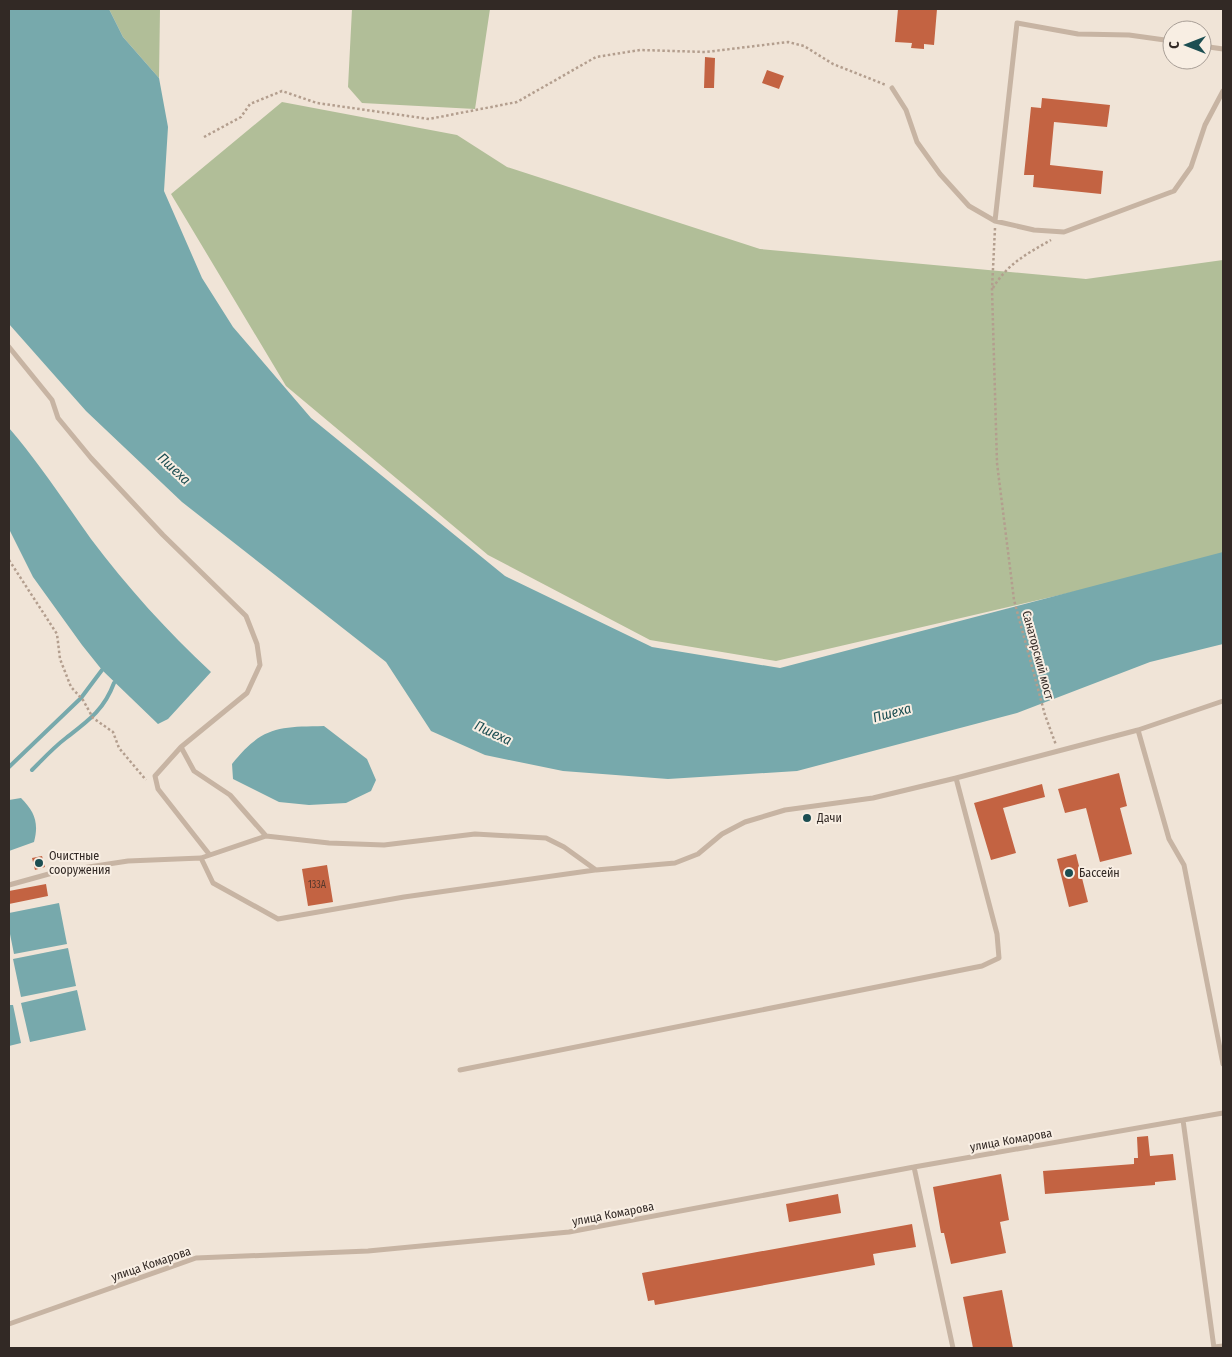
<svg xmlns="http://www.w3.org/2000/svg" width="1232" height="1357" font-family="'Fira Sans Condensed',sans-serif">
<rect width="100%" height="100%" fill="#f0e4d7"/>
<path fill="#b1be98" d="M109,9H160L159,78L123,37Z
M352,9H490L475,109L362,103L348,87Z
M282,102L457,135L507,167L760,249L1086,279L1223,260V557L776,661L650,640L488,555L286,386L171,194Z"/>
<path fill="#77a9ac" d="M9,9H109L123,37L159,78L168,127L164,191L202,278L233,327L311,418L505,576L652,647L780,668L1223,552V644L1150,662L1017,713L797,771L668,779L563,771L485,755L431,731L386,662L182,502L86,411L9,324Z
M9,428C39,463 64,501 91,539C127,587 167,631 211,672L168,719L158,724L102,670L82,645L33,577L9,529Z
M324,726L367,759L376,780L371,791L346,803L309,805L279,802L233,779L232,764C262,726 279,727 324,726Z
M21,798C35,812 39,823 34,842L9,851V800Z
M59,903L67,944L14,954L9,929V913Z
M68,948L76,986L21,997L13,959Z
M77,990L86,1030L30,1042L21,1003Z
M9,1005H13L21,1043L9,1046Z"/>
<g fill="none" stroke-linecap="round" stroke-linejoin="round">
<path stroke="#77a9ac" stroke-width="4" d="M9,767L81,698L102,670
M32,770C43,759 54,747 66,738C88,721 104,710 114,683"/>
</g>
<path fill="#c36342" d="M898,9H937L934,45L924,44V49L911,48L912,43L895,42Z
M705,57L715,58L714,88H704Z
M767,70L784,76L779,89L762,83Z
M1042,98L1110,105L1107,127L1054,122L1050,165L1103,171L1101,194L1033,187L1034,175H1024L1031,107L1041,108Z
M1119,773L1127,806L1120,808L1132,854L1100,862L1086,808L1065,813L1058,789Z
M1042,784L1045,797L1003,808L1016,853L991,860L974,803Z
M1076,854L1088,902L1069,907L1057,859Z
M42,856L45,867L35,870L32,858Z
M327,865L333,902L308,906L302,869Z
M46,884L48,896L9,904V891Z
M1148,1136L1150,1156L1173,1154L1176,1180L1155,1182V1185L1045,1194L1043,1171L1134,1164V1158H1138L1137,1137Z
M1001,1174L1009,1220L1000,1222L1006,1253L951,1264L944,1233H941L933,1187Z
M838,1194L841,1213L789,1222L786,1204Z
M912,1224L916,1247L873,1254L875,1265L655,1305L654,1300L648,1301L642,1273Z
M1002,1290L1013,1348H973L963,1297Z"/>
<g fill="none" stroke-linecap="round" stroke-linejoin="round">
<path stroke="#b39e8e" stroke-width="2.5" stroke-dasharray="2.5 2.5" stroke-linecap="butt" d="M204,137L241,117L250,104L282,91L317,103L429,119L517,102L596,57L640,50L706,52L788,42L804,46L833,64L886,85
M995,228L992,289L997,463L1014,600L1045,715L1056,745
M993,288C1007,264 1028,253 1051,240
M9,560L57,634L60,659L71,687L83,700L93,718L113,732L119,748L146,780"/>
<path stroke="#c7b4a3" stroke-width="5" d="M1202,46L1223,49
M892,88L906,110L917,142L940,174L969,206L995,221L1034,230L1064,232L1174,191L1191,167L1205,125L1223,91
M995,221L1017,23L1078,34L1129,35L1172,41
M9,347L52,400L58,418L91,458L163,535L246,616L257,644L260,665L247,693L181,747L155,776L158,789L209,854
M1138,730L1169,839L1184,865L1223,1064
M181,747L194,771L230,795L266,836
M201,858L213,883L278,919L404,897L595,870
M9,885L56,872L128,861L201,858L266,836L329,843L384,845L475,834L546,838L564,847L596,870L675,863L698,854L722,834L745,822L785,810L873,798L956,778L1138,730L1223,701
M460,1070L982,966L999,958L997,934L956,778
M1183,1120L1214,1348
M914,1167L953,1348
M9,1324L196,1258L368,1251L569,1232L914,1167L1223,1113
M1214,1347L1223,1346"/>
</g>
<g fill="#1c4e52" stroke="#f8eee3" stroke-width="2">
<circle cx="807" cy="818" r="5"/>
<circle cx="39" cy="863" r="5"/>
<circle cx="1069" cy="873" r="5"/>
</g>
<g text-anchor="middle" dominant-baseline="central" stroke-width="4" stroke-linejoin="round" paint-order="stroke">
<g font-size="10" fill="#56382c">
<text x="317" y="885">133А</text>
</g>
<g font-size="12" fill="#322925" stroke="#f8eee3">
<text transform="translate(1038 655) rotate(75)">Санаторский мост</text>
<text transform="translate(1011 1140) rotate(-10)">улица Комарова</text>
<text transform="translate(613 1214) rotate(-11)">улица Комарова</text>
<text transform="translate(151 1264) rotate(-19)">улица Комарова</text>
</g>
<g font-size="12" fill="#322925" stroke="#f8eee3" text-anchor="start">
<text x="817" y="818">Дачи</text>
<text x="49" y="856">Очистные<tspan x="49" dy="14">сооружения</tspan></text>
<text x="1079" y="873">Бассейн</text>
</g>
<g font-size="14" font-style="italic" fill="#1c4e52" stroke="#f8eee3">
<text transform="translate(174 469) rotate(43)">Пшеха</text>
<text transform="translate(892 713) rotate(-15)">Пшеха</text>
<text transform="translate(493 733) rotate(25)">Пшеха</text>
</g>
</g>
<rect width="1232" height="1357" fill="none" stroke="#322925" stroke-width="20"/>
<g transform="translate(1187 45) rotate(270)"><circle r="24" fill="#f8eee3" stroke="#a99f97"/>
<path d="M0-4L9 19L0 12L-9 19Z" fill="#1c4e52"/>
<text y="-8" font-size="14" font-weight="bold" text-anchor="middle" fill="#322925">С</text>
</g>
</svg>
